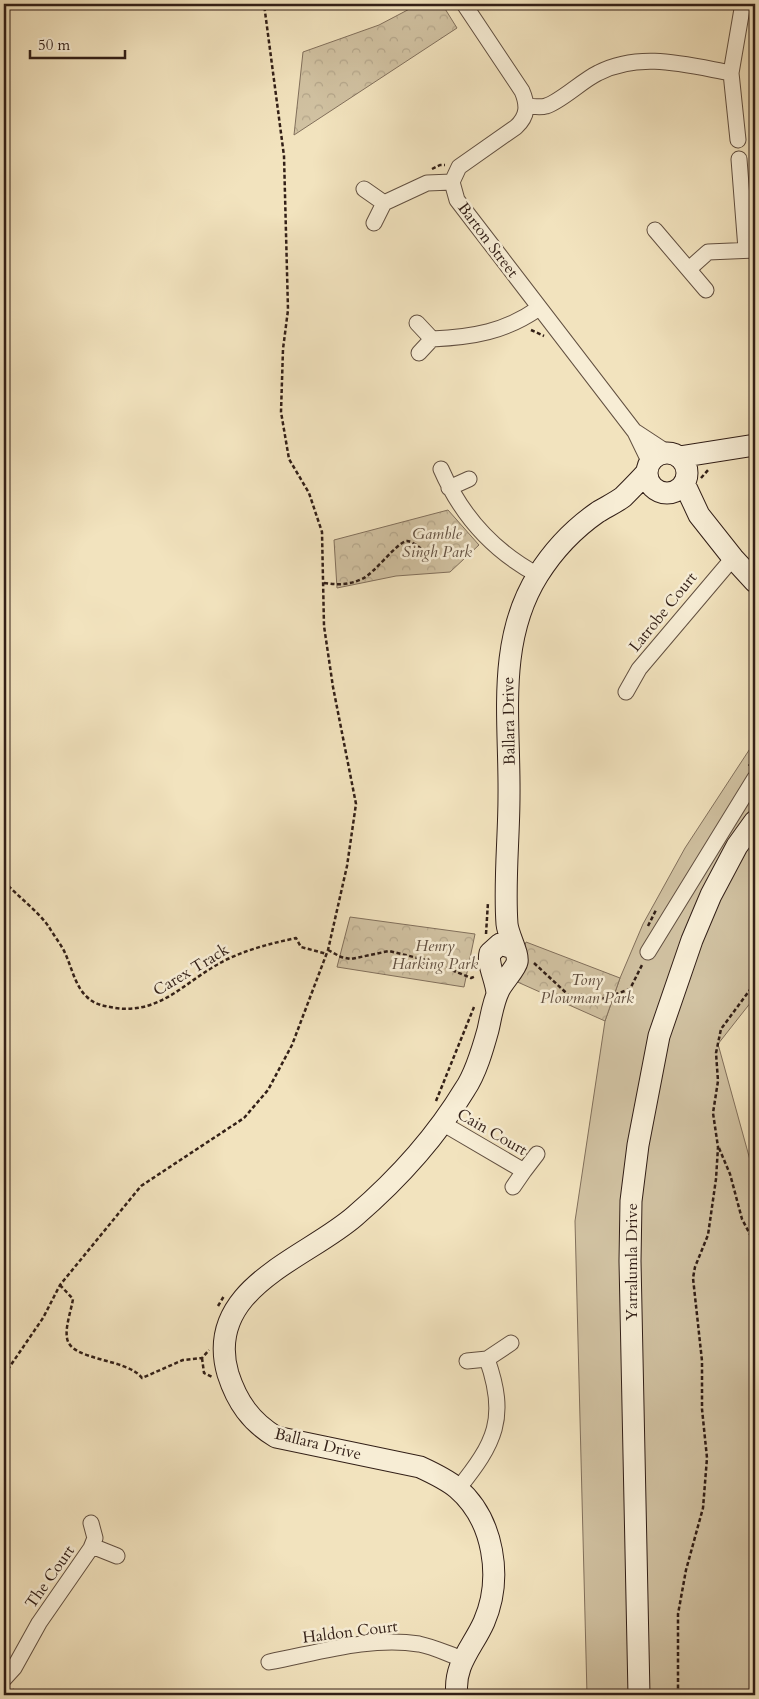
<svg xmlns="http://www.w3.org/2000/svg" width="759" height="1699" font-family="Cardo,serif">
<defs>
<pattern id="park-crowns" width="20" height="18" patternUnits="userSpaceOnUse" patternTransform="scale(1.25)"><rect width="20" height="18" fill="#d1c2a2"/><path d="M2 6a3 3 0 1 1 6 0M12 15a3 3 0 1 1 6 0" fill="none" stroke="#b4a68b"/></pattern>
</defs>
<rect width="100%" height="100%" fill="#f2e3be"/>
<filter id="stains"><feTurbulence type="fractalNoise" baseFrequency=".004" numOctaves="4"/><feColorMatrix values="0 0 0 0 .2 0 0 0 0 .09 0 0 0 0 .02 0 0 0 .5 -.17"/></filter>
<radialGradient id="worn" r=".72"><stop offset=".6" stop-color="#630" stop-opacity="0"/><stop offset="1" stop-color="#630" stop-opacity=".3"/></radialGradient>
<path fill="#d1c2a2" stroke="#82705c" d="M755,741V997L718,1044L755,1178V1670L753,1695H587L575,1221L605,1021L620,978L643,924L685,848Z"/>
<path fill="url(#park-crowns)" stroke="#82705c" d="M419,4H442L457,28L294,135L303,52L379,25Z
M448,510L479,545L450,572L396,576L337,588L334,540Z
M350,917L475,934L464,987L337,967Z
M526,942L620,978L605,1021L513,980Z"/>
<g fill="none" stroke-linecap="round" stroke-linejoin="round">
<defs>
<path id="street" d="M464,4L522,91C528,105 528,116 516,127L459,167L452,182L457,200L635,432L650,463
M527,106C532,106 540,108 546,106C560,102 583,80 598,73C640,51 687,65 731,73
M738,140L731,73L742,9
M739,159L746,249
M364,189L384,203L374,223
M384,203L427,183L452,182
M655,230L706,290
M689,269L708,252L755,250
M417,323L432,339L419,353
M432,339C473,337 505,332 539,308
M636,432L668,453
M441,469C461,515 493,551 538,575
M449,488L469,479
M626,692L639,669L733,558
M648,952L755,778
M442,1123L524,1171L537,1154
M513,1187L524,1171
M467,1361L487,1359L511,1343
M458,1489C495,1443 508,1418 487,1359
M92,1546L117,1556
M269,1662C317,1653 370,1636 419,1644C434,1647 448,1654 463,1659
M4,1679L14,1668L39,1623L91,1548L95,1538L91,1523"/>
<path id="secondary" d="M647 473a20 20 0 1 1 40 0a20 20 0 1 1-40 0Z
M679,457L755,445
M684,483L699,515L733,558L755,582
M497,993C496,980 487,964 490,953L500,944L513,948
M457,1695C453,1665 473,1647 484,1622C503,1578 494,1520 457,1488C446,1479 433,1473 420,1467L276,1437C251,1422 237,1402 228,1374C203,1288 306,1259 355,1216C398,1179 436,1137 465,1089C476,1073 483,1048 488,1030C491,1017 493,1002 499,990C503,982 516,968 517,962C519,954 508,935 507,924C504,882 509,838 509,796C510,721 496,642 538,575C553,551 575,528 598,512C606,507 615,503 623,497C631,489 639,481 647,472
M639,1695L630,1261L631,1201L638,1145L659,1036L692,940L711,895L737,846L755,821"/>
</defs>
<use href="#street" stroke="#625041" stroke-width="17"/>
<use href="#secondary" stroke="#321f17" stroke-width="23"/>
<path stroke="#321f17" stroke-width="2.5" stroke-dasharray="4 2.5" stroke-linecap="butt" d="M432,169L440,165H445
M531,330L544,336
M701,478L709,469
M324,583C338,585 349,585 362,579C374,574 398,541 407,541C415,542 423,551 430,556
M749,766L755,757
M4,881C17,896 38,911 49,927C54,936 61,944 65,953C72,968 75,986 87,997C95,1005 105,1006 115,1008C164,1015 189,976 230,958C252,948 273,943 296,938L301,947L327,954
M648,926L656,910
M486,934L488,902
M328,950L341,957L351,959L389,951L430,961L471,978L476,976
M534,963L576,1002L591,1003L630,989L643,963
M436,1101L474,1007
M719,1148L730,1174L742,1219L755,1244
M60,1285L73,1299C71,1311 65,1327 67,1338C70,1361 127,1358 142,1378L183,1360L202,1358L209,1350
M218,1306L224,1296
M202,1358L204,1373L212,1377
M4,1375L43,1318L60,1285L141,1186L244,1118L268,1090L292,1045L328,950L347,866L356,804L333,687L324,626L322,532L309,493L289,459L281,412L283,349L288,310L284,156L264,4
M754,1629L755,1657
M11,1695L14,1689
M678,1695V1614L686,1570L703,1508L707,1458L702,1409V1361L693,1278L695,1267L708,1235L716,1179L718,1147L713,1113L718,1081L716,1053L721,1029L755,983"/>
<use href="#street" stroke="#f7edd5" stroke-width="15"/>
<use href="#secondary" stroke="#f7edd5" stroke-width="21"/>
</g>
<g text-anchor="middle" dominant-baseline="central" stroke-width="5" stroke-linejoin="round" paint-order="stroke">
<g font-size="16" fill="#321f17" stroke="#f7edd5">
<text transform="translate(488 240) rotate(53)">Barton Street</text>
<text transform="translate(663 612) rotate(-51)">Latrobe Court</text>
<text transform="translate(509 721) rotate(-91)">Ballara Drive</text>
<text transform="translate(191 970) rotate(-31)">Carex Track</text>
<text transform="translate(492 1132) rotate(30)">Cain Court</text>
<text transform="translate(632 1262) rotate(-90)">Yarralumla Drive</text>
<text transform="translate(318 1444) rotate(14)">Ballara Drive</text>
<text transform="translate(50 1577) rotate(-55)">The Court</text>
<text transform="translate(350 1632) rotate(-7)">Haldon Court</text>
</g>
<g font-size="16" font-style="italic" fill="#625041" stroke="#f7edd5">
<text x="437" y="534">Gamble<tspan x="437" dy="18">Singh Park</tspan></text>
<text x="435" y="946">Henry<tspan x="435" dy="18">Harking Park</tspan></text>
<text x="587" y="980">Tony<tspan x="587" dy="18">Plowman Park</tspan></text>
</g>
</g>
<rect width="759" height="1699" fill="none" stroke="#f2e3be" stroke-width="20"/>
<rect x="5" y="5" width="749" height="1689" fill="none" stroke="#321f17" stroke-width="2.5"/>
<rect x="10" y="10" width="739" height="1679" fill="none" stroke="#321f17"/>
<path d="M30 50v8h95v-8" fill="none" stroke="#321f17" stroke-width="2.5"/>
<text x="38" y="50" font-size="15" fill="#321f17" stroke="#f7edd5" stroke-width="4" paint-order="stroke">50 m</text>
<rect width="100%" height="100%" filter="url(#stains)"/>
<rect width="100%" height="100%" fill="url(#worn)"/>
</svg>
